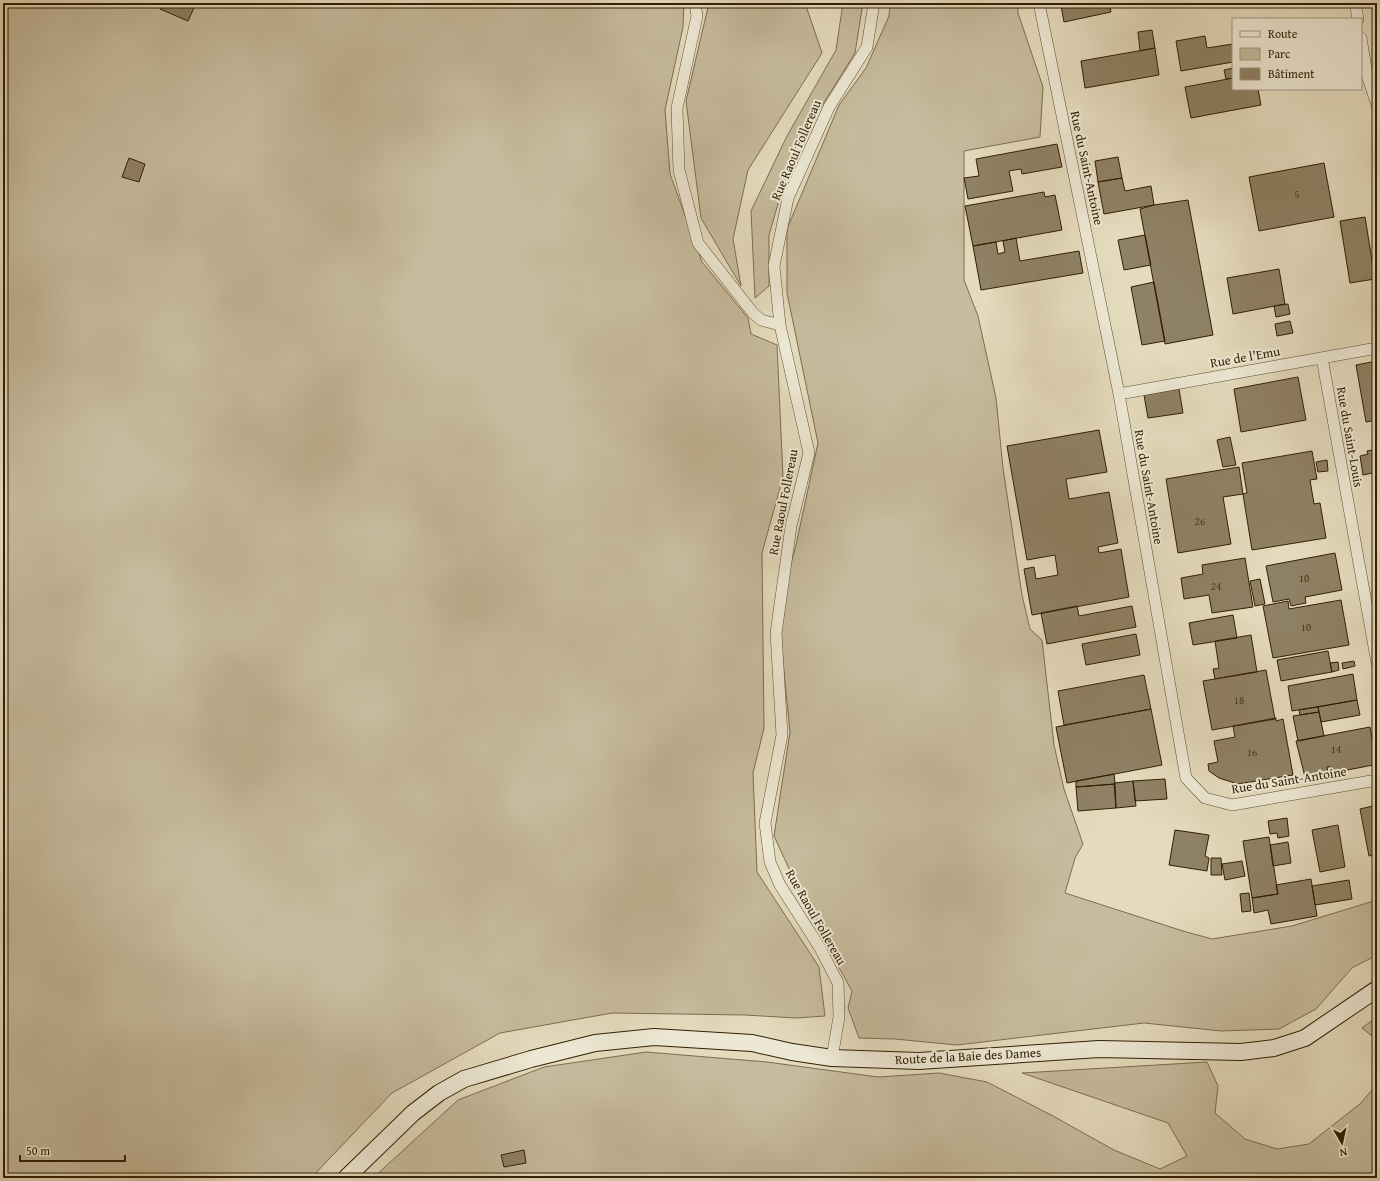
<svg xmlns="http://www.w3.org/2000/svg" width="1380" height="1181" font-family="'Gentium Book Plus',serif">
<rect width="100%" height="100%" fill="#e4dbbd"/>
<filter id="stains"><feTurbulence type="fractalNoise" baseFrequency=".005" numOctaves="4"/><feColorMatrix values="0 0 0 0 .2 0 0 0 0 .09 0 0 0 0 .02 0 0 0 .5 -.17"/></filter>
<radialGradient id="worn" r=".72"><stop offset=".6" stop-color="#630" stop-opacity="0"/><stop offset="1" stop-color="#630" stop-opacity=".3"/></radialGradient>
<path fill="#c6bb9d" stroke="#7c6d50" d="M3,3H684L683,27L665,110L670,174L702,262L748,318L751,334L777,345L783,477L762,553L764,728L753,773L757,872L819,967L825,1016L796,1018L745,1015L612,1013L500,1033L392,1093L311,1178H3Z
M709,3H805L822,53L748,170L733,239L741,286L701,218L686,101Z
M843,3H863L855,53L793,152L769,235V286L755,298L751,211L787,136L836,50Z
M890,3H1018V13L1043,87L1040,137L964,151V280L978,316L996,398L1003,468L1022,595L1030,629L1042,640L1054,745L1064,789L1083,844L1075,858L1065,893L1183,931L1212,939L1292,926L1377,900V955L1352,968L1316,1009L1279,1029L1221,1031L1144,1023L957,1045L895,1039L859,1038L848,1008L852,991L813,921L774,836L790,732L778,612L796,545L818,443L787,293V229L839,105L866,68L889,16Z
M1377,1017V1040L1362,1028Z
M646,1052L767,1062L878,1077L939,1073L987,1082L1053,1116L1114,1150L1160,1169L1187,1156L1168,1123L1022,1073L1207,1062L1218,1086L1215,1113L1245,1139L1277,1149L1309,1144L1361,1103L1377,1084V1178H373L458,1100L544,1067Z"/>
<path fill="#8f8164" stroke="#321f03" d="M163,3H196L188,21L160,9Z
M1074,3H1109L1111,12L1064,22L1061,6Z
M1152,30L1155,48L1140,51L1138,32Z
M1205,36L1207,48L1233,44V62L1181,71L1176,41Z
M1155,48L1159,75L1085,88L1081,61Z
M1233,68V78L1226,79L1224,70Z
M1233,78V89H1258L1261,105L1191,118L1185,87Z
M1057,144L1062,167L1022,174L1021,169L1009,171L1013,191L968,199L964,178L979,176L976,159Z
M1118,157L1122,178L1098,182L1095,161Z
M129,158L145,164L139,182L122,177Z
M1324,163L1334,217L1259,231L1249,177Z
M1122,178L1125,191L1151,186L1154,205L1104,214L1098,182Z
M1044,192L1045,197L1055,195L1062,230L973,246L965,206Z
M1188,200L1213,335L1165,344L1140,209L1154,205Z
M1365,217L1375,279L1350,283L1340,221Z
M1145,235L1151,265L1124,270L1118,240Z
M1016,238L1020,261L1079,251L1083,273L981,290L973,246L996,242L998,254L1005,252L1003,241Z
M1279,269L1285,304L1233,314L1227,278Z
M1154,282L1165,341L1142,345L1131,287Z
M1288,304L1290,314L1276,317L1274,306Z
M1290,321L1293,333L1277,336L1275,324Z
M1377,361V420L1366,422L1356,365Z
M1298,377L1306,420L1241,432L1234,389Z
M1179,389L1183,413L1148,418L1144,395Z
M1099,430L1107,472L1066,479L1069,499L1109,492L1118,543L1098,547L1099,553L1121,549L1129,597L1032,615L1024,569L1034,567L1036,579L1058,575L1055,555L1027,560L1007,446Z
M1230,437L1236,465L1223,467L1217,440Z
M1377,449V472L1363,475L1360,456L1368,454L1367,451Z
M1312,451L1317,479L1310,480L1314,504L1320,503L1326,538L1252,550L1243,494L1247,493L1242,463Z
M1327,460L1328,471L1318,472L1316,462Z
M1239,467L1243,494L1223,497L1231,544L1178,553L1166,479Z
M1335,553L1342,590L1305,597L1306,603L1291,606L1289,599L1273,602L1266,566Z
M1245,558L1253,607L1212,613L1209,595L1184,599L1181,578L1203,574L1202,565Z
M1260,579L1265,604L1255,606L1250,581Z
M1341,600L1349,645L1273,658L1263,606L1288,601L1289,609Z
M1077,606L1079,616L1132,606L1136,627L1047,644L1041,613Z
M1233,615L1237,638L1193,645L1189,623Z
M1136,634L1140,655L1086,665L1082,644Z
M1251,635L1257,672L1215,679L1213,669L1219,668L1215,641Z
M1328,651L1332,672L1281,681L1277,660Z
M1354,661L1355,666L1343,669L1342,663Z
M1338,662L1339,670L1332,672L1330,663Z
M1266,670L1275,719L1212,730L1203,681Z
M1353,674L1357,700L1292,711L1288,686Z
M1144,675L1151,709L1064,725L1058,691Z
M1357,700L1360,715L1321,722L1318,707Z
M1318,707L1319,712L1300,715L1299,710Z
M1151,709L1162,765L1067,783L1056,727Z
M1319,712L1324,736L1298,741L1293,716Z
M1276,718V721L1283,719L1293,775L1238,784L1219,778L1209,771L1208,764L1218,762L1214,741L1235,737L1233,726Z
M1370,727L1375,757L1372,758L1373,765L1332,773L1331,767H1327L1328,773L1305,777L1296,741Z
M1114,774L1115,784L1076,787V781Z
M1165,779L1167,799L1135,801L1133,781Z
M1133,781L1136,806L1116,808L1114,783Z
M1115,784L1116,808L1078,811L1076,787Z
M1377,805V854L1369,856L1360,809Z
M1287,818L1289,836L1278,838L1277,833L1270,834L1268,821Z
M1338,825L1345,867L1320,872L1312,830Z
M1175,830L1209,835L1205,856L1209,858L1207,871L1169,865Z
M1269,837L1278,894L1252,898L1243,841Z
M1288,842L1291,863L1273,866L1270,845Z
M1211,858H1221L1222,875H1211Z
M1242,861L1245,876L1225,880L1222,864Z
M1311,879L1317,916L1271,924L1268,910L1254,913L1252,898L1278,894L1276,885Z
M1349,880L1352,899L1315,905L1312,886Z
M1249,893L1251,911L1242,912L1240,894Z
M524,1150L526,1163L504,1167L501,1155Z"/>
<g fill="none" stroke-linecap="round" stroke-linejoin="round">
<defs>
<path id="minor" d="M695,3L697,16L677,108L679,170L698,243L753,313L761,320L780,325
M1039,3L1119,394L1186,778L1205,798L1232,805L1377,780
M1355,3L1358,19
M1361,38L1367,75L1377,105
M1322,358L1377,663
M1119,394L1377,348
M832,1058L839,1017L838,983L820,948L780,885L770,862L765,823L782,735L776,633L791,526L809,453L780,325L774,266L788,198L829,107L867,47L874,3"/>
<path id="secondary" d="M346,1178L413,1113L439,1093L464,1079L531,1059L595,1043L654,1037L752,1043L792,1052L832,1058L919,1061L1099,1049L1241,1052L1274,1048L1305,1038L1377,989"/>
</defs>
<use href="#minor" stroke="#5e4e32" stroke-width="12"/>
<use href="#secondary" stroke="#321f03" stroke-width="18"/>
<use href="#minor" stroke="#ede8d4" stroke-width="11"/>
<use href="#secondary" stroke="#ede8d4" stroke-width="16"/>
</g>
<g text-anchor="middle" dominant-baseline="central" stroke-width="4" stroke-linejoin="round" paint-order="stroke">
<g font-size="11" fill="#49381b">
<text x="1297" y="194">5</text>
<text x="1200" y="521">26</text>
<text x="1304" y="578">10</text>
<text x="1216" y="586">24</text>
<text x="1306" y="627">10</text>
<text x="1239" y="700">18</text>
<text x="1336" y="749">14</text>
<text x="1252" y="752">16</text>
</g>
<g font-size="13" fill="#321f03" stroke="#ede8d4">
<text transform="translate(796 150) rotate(-67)">Rue Raoul Follereau</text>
<text transform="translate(1087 168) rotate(78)">Rue du Saint-Antoine</text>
<text transform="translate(1245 357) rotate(-10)">Rue de l'Emu</text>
<text transform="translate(1350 437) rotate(80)">Rue du Saint-Louis</text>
<text transform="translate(1149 487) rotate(80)">Rue du Saint-Antoine</text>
<text transform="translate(783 502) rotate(-79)">Rue Raoul Follereau</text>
<text transform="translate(1289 780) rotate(-9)">Rue du Saint-Antoine</text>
<text transform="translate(816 917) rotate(60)">Rue Raoul Follereau</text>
<text transform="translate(968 1056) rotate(-3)">Route de la Baie des Dames</text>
</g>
</g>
<rect width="1380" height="1181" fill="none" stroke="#e4dbbd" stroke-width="16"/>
<rect x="4" y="4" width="1372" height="1173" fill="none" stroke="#321f03" stroke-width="2"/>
<rect x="8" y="8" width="1364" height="1165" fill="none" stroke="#321f03"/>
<rect x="1232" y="18" width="130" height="72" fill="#ede8d4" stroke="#a29880"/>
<rect x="1240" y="31" width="20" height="6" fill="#ede8d4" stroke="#a29880"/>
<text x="1268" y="38" font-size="12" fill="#321f03">Route</text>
<rect x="1240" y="48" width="20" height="12" fill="#c6bb9d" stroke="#a29880"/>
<text x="1268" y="58" font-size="12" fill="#321f03">Parc</text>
<rect x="1240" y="68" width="20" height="12" fill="#8f8164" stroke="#a29880"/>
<text x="1268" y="78" font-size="12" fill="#321f03">Bâtiment</text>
<g transform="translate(1342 1143) rotate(171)" stroke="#ede8d4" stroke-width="3" paint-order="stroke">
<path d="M0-3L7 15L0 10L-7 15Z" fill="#321f03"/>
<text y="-6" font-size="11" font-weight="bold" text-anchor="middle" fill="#321f03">N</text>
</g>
<path d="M20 1155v6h105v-6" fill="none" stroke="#321f03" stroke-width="2"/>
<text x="26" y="1155" font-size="12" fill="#321f03" stroke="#ede8d4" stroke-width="3" paint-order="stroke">50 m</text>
<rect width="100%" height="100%" filter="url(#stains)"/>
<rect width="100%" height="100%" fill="url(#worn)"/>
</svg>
